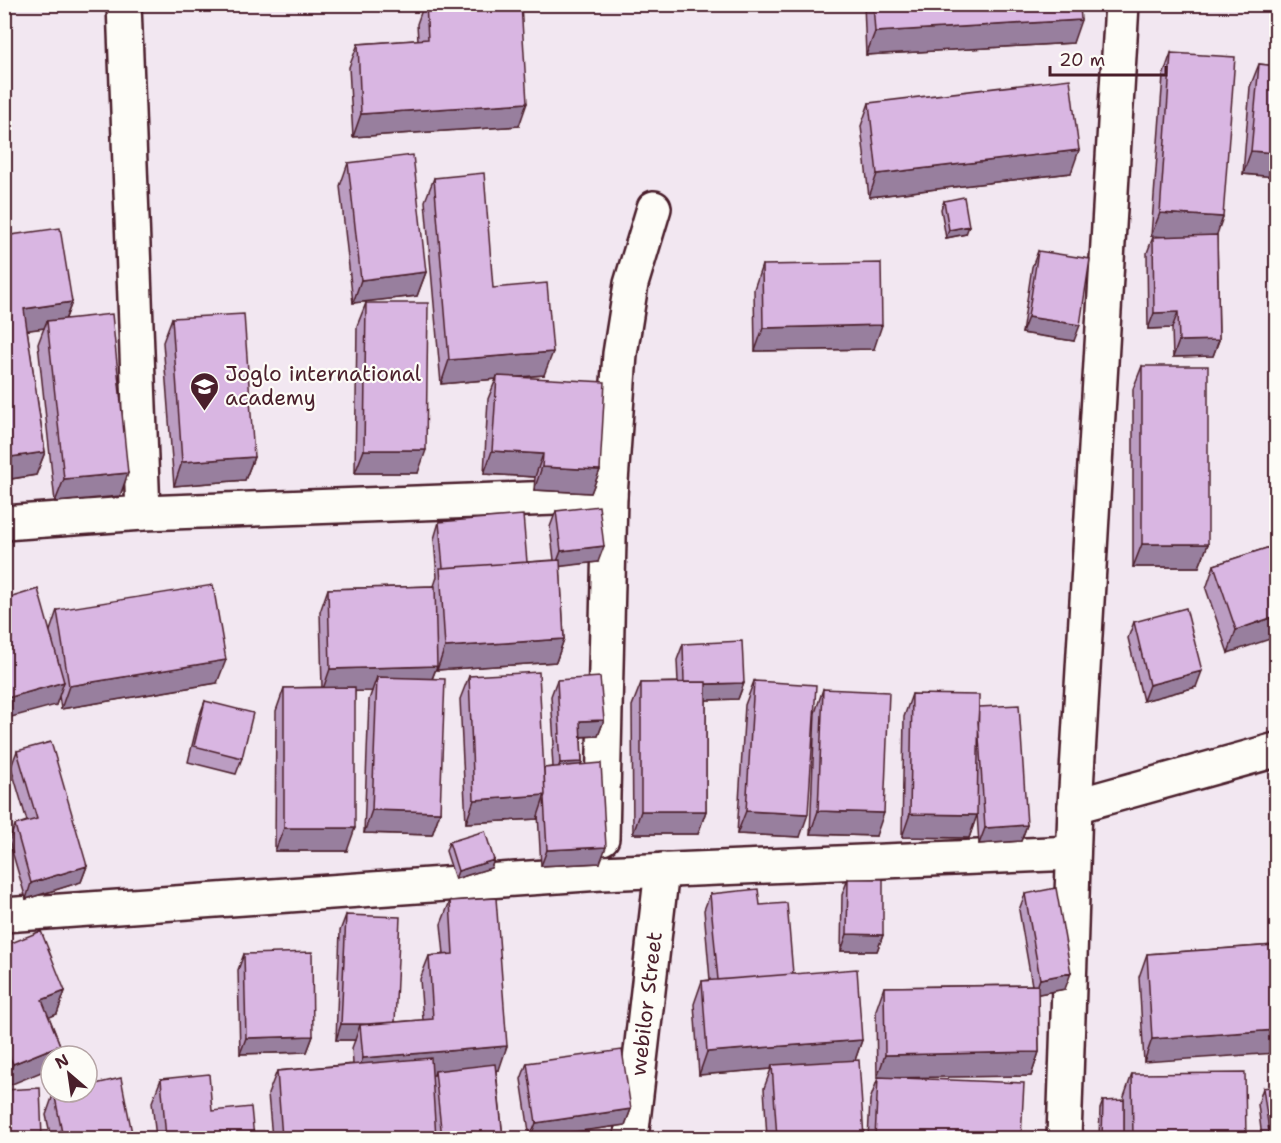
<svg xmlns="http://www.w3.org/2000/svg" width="1281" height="1143" font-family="'Shantell Sans',sans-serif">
<rect width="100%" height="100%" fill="#f2e7f1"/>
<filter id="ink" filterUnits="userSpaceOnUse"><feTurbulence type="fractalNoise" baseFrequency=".0167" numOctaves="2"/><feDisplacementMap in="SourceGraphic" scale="12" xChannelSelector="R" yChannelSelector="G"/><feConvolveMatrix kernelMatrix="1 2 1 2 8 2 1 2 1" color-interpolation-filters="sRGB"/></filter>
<g filter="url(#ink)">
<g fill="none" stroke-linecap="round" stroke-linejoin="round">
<defs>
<g id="street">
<path d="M124,4L143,513"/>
<path d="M4,523L143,513L610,496"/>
<path d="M1075,806L1276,750"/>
<path d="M602,838L610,496L620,354L631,284L654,208"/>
<path d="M4,915L601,873L1073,853"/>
<path id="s1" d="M631,1138L662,870"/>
<path d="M1064,1138L1075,806L1122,4"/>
</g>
</defs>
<use href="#street" stroke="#4a1f2b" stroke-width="38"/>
<use href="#street" stroke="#fdfcf7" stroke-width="33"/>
</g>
<path fill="#bb9dc2" stroke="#4a1f2b" stroke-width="1.5" d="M424,4H521L519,126L353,137L349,67L358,44L418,40L417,24Z
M864,4H1080L1073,43L866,55Z
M1171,53L1217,236L1219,340L1213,356L1173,357L1172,328L1148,329L1147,253L1153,237H1162L1151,236L1163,76Z
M1259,64L1276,66V177L1243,174L1250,87Z
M869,103L1071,173L869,197L861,126Z
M348,163L426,272L417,296L353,303L340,186Z
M434,178L493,288L544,375L516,377L600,470L591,493L534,490L535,477L484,474L488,399L496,379L441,384L425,201Z
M944,201L966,234L946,238L941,209Z
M4,236L72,302L66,318L128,473L120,496L55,502L38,344L44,328L27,330L45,452L36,475L4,480Z
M1038,251L1074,341L1022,333L1032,267Z
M762,265L874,349L755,351L754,289Z
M366,303L418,473H355L357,326Z
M172,318L254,457L245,480L174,486L163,342Z
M1142,366L1208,544L1199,567H1133V389Z
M556,511L598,562L560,566L564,639L556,662L437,670V666L432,679L440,812L432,835L364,833L369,700L372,691H355L347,851H275L276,711L284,688L322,687L320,612L328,589L434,586L437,577L434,539L439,522L527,562L554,560L550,527Z
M1276,545L1228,653L1206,589L1214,565Z
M9,598L50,631L57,610L217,683L61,709L59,696L56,705Z
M1134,622L1196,687L1143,701L1128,638Z
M683,644L744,683L738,699L706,700V811L698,834H633L632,706L641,683L678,682L677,660Z
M469,676L544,768L553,767L552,750L554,744L551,696L557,680L604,720L598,736L581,737L582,762L581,765L600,863L541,866L538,814L537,819L466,823L460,699Z
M754,681L800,837L737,834L745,705Z
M823,689L876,836L810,834L815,713Z
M912,694L979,707L1027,825L1021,841L979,844L977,814L969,838L902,837L904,717Z
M205,701L242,758L236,774L188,762L199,717Z
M17,751L87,866L81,882L26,899L9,841L15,825L27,821L11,767Z
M449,842L494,860L491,868L455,879L446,851Z
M848,879L883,935L877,951H841L842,895Z
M710,894L760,905L793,974L862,1040L855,1060L864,1138H767L764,1088L771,1069L699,1075L694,1004L702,981L710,980L704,910Z
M1025,894L1065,989L1038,994L1039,1052L1031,1076L896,1077L1021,1138H868L870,1100L878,1078H877L876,1010L884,987L1032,985L1019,910Z
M450,901L499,1070H496L503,1138H272L268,1094L277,1071L353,1064L352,1048L355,1040H336L340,931L346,915L395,1022L423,1020L420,979L429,956L444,954L441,924Z
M1276,945L1144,1062L1139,977L1147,954Z
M4,946L65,991L57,1014L49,1017L60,1045L56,1056H51L5,1087Z
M244,954L313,1036L307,1052L240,1054L238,970Z
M527,1063L631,1109L625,1125L530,1138L521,1079Z
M1132,1074L1246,1138H1124V1097Z
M161,1079L212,1111L254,1138H156L152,1102Z
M1263,1088L1276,1138H1262L1258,1104Z
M54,1092L133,1138H51L46,1115Z
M1103,1101L1124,1138H1099L1100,1109Z"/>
<path fill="#987f9e" stroke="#4a1f2b" stroke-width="1.5" d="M1081,20L1073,43L866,55L875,32Z
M527,103L519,126L353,137L361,114Z
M1079,150L1071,173L869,197L877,174Z
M1251,151L1276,153V177L1243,174Z
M1160,213L1223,217L1215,240L1151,236Z
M969,226L966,234L946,238L949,230Z
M426,272L417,296L353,303L361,280Z
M72,302L63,325L47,321L44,328L16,332L24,309Z
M1178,312L1172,328L1148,329L1154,313Z
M1028,317L1080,325L1074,341L1022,333Z
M882,325L874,349L755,351L763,328Z
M1219,340L1213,356L1173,357L1179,341Z
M553,352L544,375L496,379L497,376L496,379L441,384L449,360Z
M364,450H426L418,473H355Z
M492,451L543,454L535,477L484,474Z
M45,452L36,475L4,480V458Z
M254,457L245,480L174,486L182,462Z
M542,467L600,470L591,493L534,490Z
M128,473L120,496L55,502L64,479Z
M1142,544H1208L1199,567H1133Z
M604,546L598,562L555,567L561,551Z
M1276,616V637L1228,653L1236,630Z
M564,639L556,662L437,670L445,647Z
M226,660L217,683L61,709L69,686Z
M437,666L428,689L377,677L372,691L322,692L330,669Z
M1202,671L1196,687L1143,701L1149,685Z
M64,682L56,705L4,719V699Z
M744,683L738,699L678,701L684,685Z
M604,720L598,736L574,737L580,721Z
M582,762L576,778L554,779L560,763Z
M545,795L537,819L466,823L474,800Z
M372,810L440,812L432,835L364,833Z
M641,811H706L698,834H633Z
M746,811L808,814L800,837L737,834Z
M818,811L884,813L876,836L810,834Z
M910,814L977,815L969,838L902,837Z
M1027,825L1021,841L979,844L985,828Z
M284,828H355L347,851H275Z
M606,847L600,863L541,866L547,850Z
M494,860L491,868L455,879L458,871Z
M87,866L81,882L26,899L31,883Z
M847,934L883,935L877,951H841Z
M1071,973L1065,989L1034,995L1040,979Z
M65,991L57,1014L34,1024L42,1000Z
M341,1024L395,1025H360L355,1040H336Z
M1276,1030V1053L1144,1062L1152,1039Z
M313,1036L307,1052L240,1054L246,1038Z
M862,1040L854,1063L772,1065L771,1069L699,1075L707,1052Z
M60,1045L56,1056H51V1068L5,1087L13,1064Z
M507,1046L499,1070L435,1075V1071L434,1075L354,1081L363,1058Z
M1039,1052L1031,1076L877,1078L885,1055Z
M631,1109L625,1125L530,1138L536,1123Z"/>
<path fill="#d9b6e2" stroke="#4a1f2b" stroke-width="1.5" d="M426,4H521L527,103L361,114L358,44L428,39Z
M873,4H1080L1081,20L875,32Z
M1171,53L1235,57L1223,217L1160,213Z
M1259,64L1276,66V153L1251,151Z
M1070,79L1079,150L877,174L869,103Z
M413,155L426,272L361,280L348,163Z
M484,173L493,288L547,283L553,352L449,360L434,178Z
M964,197L969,226L949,230L944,201Z
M60,228L72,302L24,309L45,452L4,458V236Z
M1217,235L1219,340L1179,341L1178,312L1154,313L1153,237Z
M1038,251L1090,259L1080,325L1028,317Z
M881,263L882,325L763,328L762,265Z
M366,303H428L426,450H364Z
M112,314L128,473L64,479L47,321Z
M244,314L254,457L182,462L172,318Z
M1142,366H1208V544H1142Z
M497,376L605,382L600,470L542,467L543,454L492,451Z
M599,506L604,546L561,551L556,511Z
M523,515L527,562L443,568L439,522Z
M1276,545V616L1236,630L1214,565Z
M560,560L564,639L445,647L440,568Z
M4,581L9,598L38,589L64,682L4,699Z
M213,585L226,660L69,686L57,610Z
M435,586L437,666L330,669L328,589Z
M1186,608L1202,671L1149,685L1134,622Z
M742,641L744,683L706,684V682H684L683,644Z
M539,672L545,795L474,800L469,676Z
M377,677L445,679L440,812L372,810Z
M600,677L604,720L580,721L582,762L560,763L558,734H560L557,680Z
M754,681L816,685L808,814L746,811Z
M706,682V811H641V683Z
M355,687V828H284V688Z
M823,689L889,692L884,813L818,811Z
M912,694L979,695L977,815L910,814Z
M205,701L253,713L242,758L194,746Z
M1019,705L1027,825L985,828L978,722L979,707Z
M51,742L87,866L31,883L15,825L37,819L17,751Z
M601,763L606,847L547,850L544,798L545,795L544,768Z
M485,831L494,860L458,871L449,842Z
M848,879H883V935L847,934Z
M1056,888L1071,973L1040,979L1025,894Z
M758,889L760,905L787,903L793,974L718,980L710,894Z
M496,898L507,1046L363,1058L360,1025L433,1019L429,956L453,954L450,901Z
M346,915L400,917L395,1022L367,1024H341Z
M41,931L65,991L42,1000L60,1045L13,1064L4,1044V946Z
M1276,945V1030L1152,1039L1147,954Z
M312,952L313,1036L246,1038L244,954Z
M857,969L862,1040L707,1052L702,981Z
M1038,985L1039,1052L885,1055L884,987Z
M622,1050L631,1109L536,1123L527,1063Z
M431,1058L436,1138H282L277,1071Z
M859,1060L864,1138H777L772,1065Z
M495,1064L503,1138H442L435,1071Z
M1245,1073L1246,1138H1133L1132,1074Z
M209,1074L212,1111L251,1107L254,1138H166L161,1079Z
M878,1077L1024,1083L1021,1138H875Z
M121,1078L133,1138H63L54,1092H87V1086Z
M1276,1086V1138H1270L1263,1088Z
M40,1088L42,1138H4V1090Z
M1124,1100V1138H1102L1103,1101Z"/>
</g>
<defs>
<symbol id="school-pin" viewBox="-11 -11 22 30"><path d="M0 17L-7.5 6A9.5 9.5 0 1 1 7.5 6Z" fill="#4a1f2b" stroke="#fdfcf7"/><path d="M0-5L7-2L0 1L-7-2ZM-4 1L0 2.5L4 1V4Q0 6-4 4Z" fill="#fff"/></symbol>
</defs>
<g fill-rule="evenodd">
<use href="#school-pin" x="188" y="370" width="33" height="45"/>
</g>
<g text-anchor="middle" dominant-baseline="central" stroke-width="4.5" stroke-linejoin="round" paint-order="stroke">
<g font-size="21" fill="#4a1f2b" stroke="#fdfcf7" text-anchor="start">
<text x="225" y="374">Joglo international<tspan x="225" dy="24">academy</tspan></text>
</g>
<g font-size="21" fill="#4a1f2b" stroke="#fdfcf7">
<text stroke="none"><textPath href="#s1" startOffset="135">webilor Street</textPath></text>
</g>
</g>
<rect width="1281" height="1143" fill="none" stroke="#fdfcf7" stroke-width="24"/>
<rect x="12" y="12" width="1257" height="1119" fill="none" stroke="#4a1f2b" stroke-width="2" filter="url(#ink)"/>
<g transform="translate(69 1074) rotate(331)"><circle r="28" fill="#fdfcf7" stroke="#b5a4a5" stroke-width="1.5"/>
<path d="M0-4.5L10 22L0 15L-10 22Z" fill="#4a1f2b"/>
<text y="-9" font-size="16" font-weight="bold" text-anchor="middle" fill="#4a1f2b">N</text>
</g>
<path d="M1050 66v9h116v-9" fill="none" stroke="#4a1f2b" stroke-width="3"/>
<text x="1059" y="66" font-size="18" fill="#4a1f2b" stroke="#fdfcf7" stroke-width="4.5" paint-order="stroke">20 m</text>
</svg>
